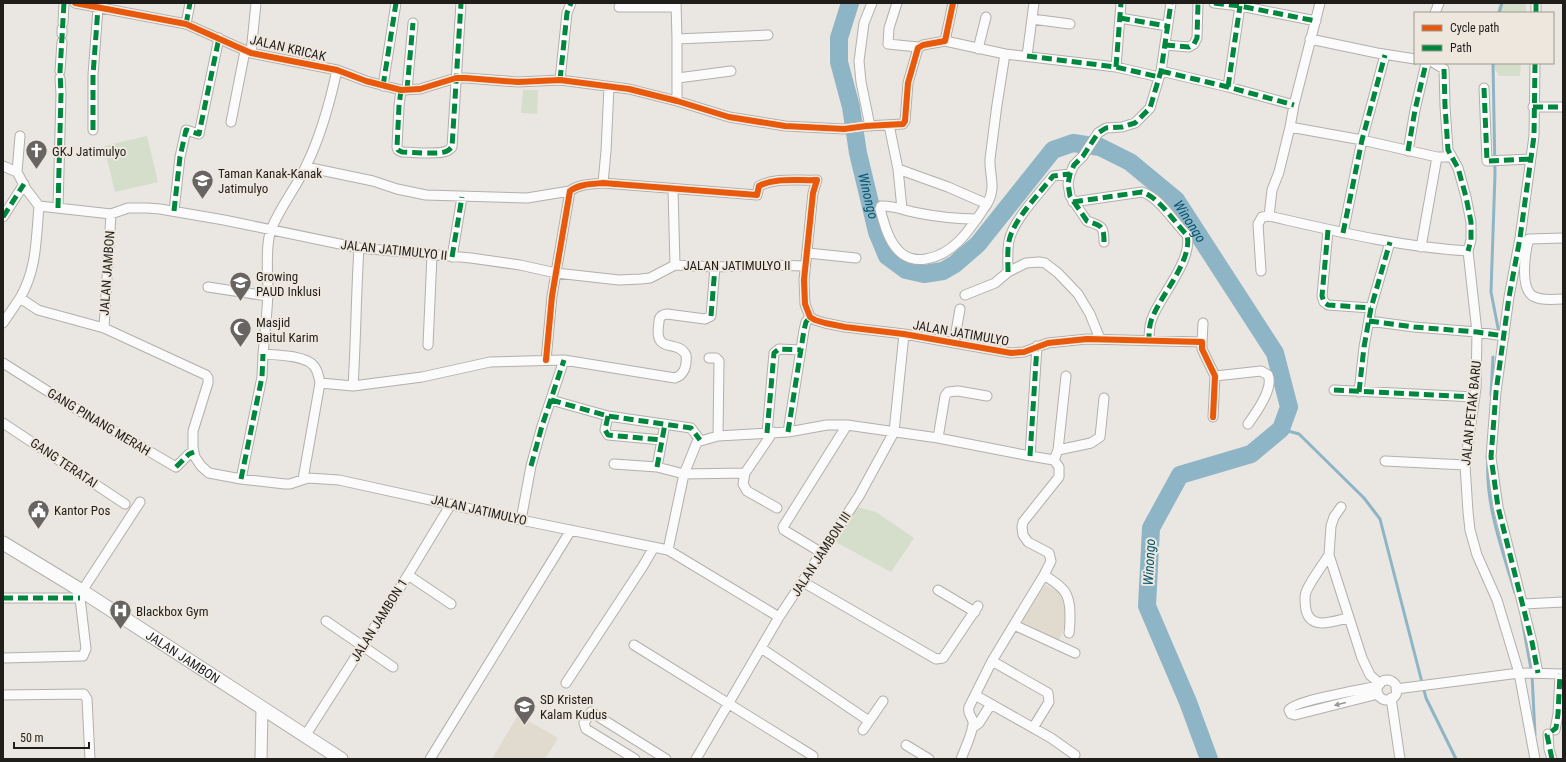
<svg xmlns="http://www.w3.org/2000/svg" width="1566" height="762" font-family="'Roboto Condensed',sans-serif">
<rect width="100%" height="100%" fill="#eae6e2"/>
<path fill="#e1dacf" d="M1045,585L1066,596L1067,621L1058,643L1021,624Z
M518,715L558,738L545,759H492Z"/>
<path fill="#d4deca" d="M1499,3H1526V13H1497Z
M1492,63H1521L1520,76H1499Z
M523,90H538L537,114L521,113Z
M147,136L158,182L115,192L104,146Z
M857,507L876,512L914,538L891,572L834,541Z"/>
<g fill="none" stroke-linecap="round" stroke-linejoin="round">
<path stroke="#8eb5c6" stroke-width="3" d="M1499,13L1502,3
M1493,63L1495,174L1491,292L1499,333
M1491,395L1493,357
M1281,429L1299,434L1364,498L1380,519L1426,698L1456,759
M1488,460C1485,505 1503,551 1515,593
M1522,620L1532,674L1535,735"/>
<path stroke="#8eb5c6" stroke-width="18" id="s1" d="M850,3L839,38V62L851,107L858,153L877,232L887,256L906,270L924,274L943,271L955,264L978,244L1053,150L1073,143L1100,147L1130,162L1176,200L1275,353L1289,407L1281,429L1251,454L1180,475L1151,528L1147,606L1188,702L1209,759"/>
<defs>
<path id="minor" d="M75,3L186,24L251,53L337,70L366,81L401,90L420,89L456,78H466L518,82L560,80L629,89L677,101L729,117L785,126L844,129L866,126L903,124L905,121L908,83L918,48L923,45L945,41L953,3
M676,3L677,39V101
M897,3L889,28L888,44L918,47
M1214,3L1240,6L1316,21
M619,7H676
M1435,13L1439,3
M1536,13V3
M1120,18L1167,26
M1032,19L1070,24
M63,23L64,3
M186,24L190,3
M62,34V29
M677,39L768,35
M1310,39L1377,53L1415,59
M945,41L1005,54
M1165,45L1189,47L1194,44L1197,38L1198,3
M978,49L986,17
M251,53L256,3
M1027,56L1034,3
M1434,63L1444,69L1445,106L1448,150L1458,168L1466,197L1471,222V240L1468,251
M1535,63L1534,136L1520,238L1509,297L1496,392L1491,457L1498,507L1532,642L1538,673
M1116,67L1121,3
M337,70C330,102 321,136 306,166C296,188 280,207 271,230C265,245 268,276 268,293C267,314 265,334 263,354C276,355 305,355 314,366C318,371 319,377 320,383L353,386L422,377L490,362L564,360L675,378C685,375 687,364 686,355C677,338 653,356 659,322C659,317 661,315 667,314L705,319L711,316L715,267
M60,71L62,42
M1161,71L1228,87L1294,105
M678,78L731,71
M560,80L567,13L571,3
M383,86L396,3
M1228,87L1240,6
M1484,88L1487,161L1530,159
M401,90L399,106L397,147L398,150L402,152C412,152 439,155 447,151C449,150 451,148 452,147L461,3
M407,90L413,23
M1533,107H1563
M231,122L245,51
M889,125L898,169L948,187L987,204C971,227 956,254 926,259C916,261 905,258 898,250C888,240 884,223 880,209L881,206C893,205 906,211 918,213C938,217 957,219 977,219
M870,126L861,82L859,61L864,23L872,3
M1290,127L1362,140L1437,157H1451
M93,130V75L98,8
M1408,151L1415,110L1426,63
M3,166L17,172L26,189L39,206L111,214L128,208H147L160,209L224,220L359,248L471,258L520,265L556,273L619,280L641,279L650,278L675,265L715,267L770,265L805,266
M306,167L373,181L397,189L426,195L527,198L570,191
M898,169L902,209
M17,172L20,136
M603,183L606,151L609,87
M673,189L675,265
M1073,202L1142,192C1159,197 1174,222 1187,235C1193,259 1162,294 1153,316C1149,324 1149,333 1149,341
M987,204C997,186 989,176 990,159C994,124 999,89 1005,54L1116,67L1159,77
M39,206C36,239 37,269 20,298L38,310L104,328
M58,208L61,94L60,78
M174,211L180,157L186,130L199,134L219,38
M111,214L104,328L206,375L208,378V383L193,431V447L195,457L201,466L209,473L241,479L285,484H290L308,478L339,480L521,520L668,550L779,617
M1269,216L1272,190L1279,172L1290,127L1294,105L1320,3
M3,217L24,184
M1328,230L1322,296L1324,302L1328,305L1371,308
M1343,233L1362,140L1385,55
M1563,238L1529,239C1525,252 1519,291 1535,297C1543,301 1554,299 1563,299
M1104,242C1104,225 1101,226 1087,221L1070,196L1068,184L1070,174L1074,165L1083,156L1098,133L1106,128L1122,127L1135,123L1150,108L1161,71L1171,3
M1421,247L1437,157
M808,253L856,258
M452,257L462,197
M1261,271L1258,224L1262,217L1269,216C1335,231 1400,247 1468,251L1477,332L1476,388L1465,465L1468,512L1470,530L1477,555L1497,600L1519,673L1535,759
M1008,272C1008,262 1007,251 1009,241C1013,220 1040,193 1053,176L1070,174
M208,287L267,296
M965,295L995,283L1008,272L1026,263L1039,262L1045,263L1058,273L1078,294L1090,314L1100,339
M1369,321L1414,327L1477,332L1504,336
M3,323L20,298
M1202,342L1203,323
M954,343L960,309
M428,345L432,255
M709,358H716L719,361L718,436
M546,360L552,296L570,191C579,184 592,184 603,183L757,195L759,186C776,177 798,181 817,180L813,193L804,280L805,304L810,317L815,320L825,323L845,327L904,334L1011,353L1024,352L1048,343L1087,339L1202,342V349L1215,376L1213,417
M3,363L68,404L176,467L189,454L194,452
M1215,376L1261,371L1268,375C1274,388 1256,413 1248,424
M353,386C356,340 356,294 359,248
M1334,390L1475,397
M1359,392L1364,347L1371,308L1390,242
M551,400L608,416L691,428L700,440
M608,416L605,430L608,435L662,440
M3,423L125,504
M773,432L745,473L743,484L747,491L777,508
M788,432L804,330L806,322L810,317
M767,433L774,353L779,349L801,350
M938,438L945,396L948,392L958,391L987,396
M1058,450L1091,443L1100,437L1104,398
M1030,456L1037,346
M1054,460L1058,450L1066,376
M1385,461L1465,465
M614,464L657,467L684,474L745,473
M657,467L665,424
M241,479L262,377L263,354
M303,479L320,383
M1341,507L1334,517L1331,526L1329,555L1362,658L1370,675L1380,684
M521,520L531,466L542,426L564,360
M668,550L684,474L697,442L718,436L788,432L827,425H847
M822,553L784,530L783,527L847,425L938,438L1030,456L1054,460L1059,467V477L1023,522L1022,527L1023,535L1028,542L1049,553L1051,561L1044,575C1062,587 1070,591 1070,614C1070,620 1070,627 1069,633
M1329,555C1322,566 1311,580 1306,592C1304,598 1305,604 1306,610C1311,631 1334,621 1348,618
M408,575L451,604
M803,582L936,659L943,658L978,606
M938,590L975,612
M3,598H80
M1523,604L1563,602
M326,621L393,667
M1014,625L1075,653
M634,645L813,756
M761,648L869,721
M3,658L83,656L86,649L80,598L82,591L140,502
M992,661L1048,693L1049,702L1033,728
M1377 690a10 10 0 1 1 20 0a10 10 0 1 1-20 0Z
M566,683L643,566L654,547
M1378,686C1365,689 1293,701 1289,710L1291,714L1295,715L1378,694
M1396,689L1519,673L1563,674
M3,695L84,694L87,699L90,759
M975,695L1051,738L1075,755
M1391,698L1400,759
M972,728L979,723L991,704
M863,730L883,701
M1555,730L1558,714L1560,674
M1548,734L1549,749L1552,759
M305,736L408,575L451,504
M906,745L929,759
M430,759L571,530
M635,759L586,729L584,723L591,712L666,759
M696,759L779,617L859,496L894,432L904,334
M961,759C964,751 974,730 973,722C972,716 967,714 969,707L992,661L1044,575"/>
<path id="tertiary" d="M261,759L262,708"/>
<g id="secondary">
<path id="s2" d="M3,543L82,591L341,759"/>
</g>
</defs>
<use href="#minor" stroke="#b2b0ac" stroke-width="11"/>
<use href="#tertiary" stroke="#b2b0ac" stroke-width="13"/>
<use href="#secondary" stroke="#b2b0ac" stroke-width="15"/>
<use href="#minor" stroke="#fcfbfb" stroke-width="9"/>
<use href="#tertiary" stroke="#fcfbfb" stroke-width="11"/>
<use href="#secondary" stroke="#fcfbfb" stroke-width="13"/>
<path stroke="#00873e" stroke-width="5" stroke-dasharray="10 5" stroke-linecap="butt" d="M1214,3L1240,6L1316,21
M1536,13V3
M1120,18L1167,26
M186,24L190,3
M1165,45L1189,47L1194,44L1197,38L1198,3
M1027,56L1116,67L1159,77
M1535,63L1534,136L1520,238L1509,297L1496,392L1491,457L1498,507L1532,642L1538,673
M1116,67L1121,3
M1444,69L1445,106L1448,150L1458,168L1466,197L1471,222V240L1468,251
M1161,71L1228,87L1294,105
M560,80L567,13L571,3
M383,86L396,3
M1228,87L1240,6
M1484,88L1487,161L1530,159
M401,90L399,106L397,147L398,150L402,152C412,152 439,155 447,151C449,150 451,148 452,147L461,3
M407,90L413,23
M1533,107H1563
M93,130V75L98,8
M1408,151L1415,110L1426,63
M1073,202L1142,192C1159,197 1174,222 1187,235C1193,259 1162,294 1153,316C1149,324 1149,333 1149,341
M58,208L61,94L60,71L64,3
M174,211L180,157L186,130L199,134L219,38
M3,217L24,184
M1328,230L1322,296L1324,302L1328,305L1371,308
M1343,233L1362,140L1385,55
M1104,242C1104,225 1101,226 1087,221L1070,196L1068,184L1070,174L1074,165L1083,156L1098,133L1106,128L1122,127L1135,123L1150,108L1161,71L1171,3
M452,257L462,197
M1008,272C1008,262 1007,251 1009,241C1013,220 1040,193 1053,176L1070,174
M711,316L715,267
M1369,321L1414,327L1477,332L1504,336
M1334,390L1475,397
M1359,392L1364,347L1371,308L1390,242
M551,400L608,416L691,428L700,440
M608,416L605,430L608,435L662,440
M788,432L804,330L806,322L810,317
M767,433L774,353L779,349L801,350
M1030,456L1037,346
M531,466L542,426L564,360
M176,467L189,454L194,452
M657,467L665,424
M241,479L262,377L263,354
M3,598H80
M1552,759L1547,735L1556,728L1558,714L1560,674"/>
<defs>
<path id="cycleway" d="M75,3L186,24L251,53L337,70L366,81L401,90L420,89L456,78H466L518,82L560,80L629,89L677,101L729,117L785,126L844,129L866,126L903,124L905,121L908,83L918,48L923,45L945,41L953,3
M546,360L552,296L570,191C579,184 592,184 603,183L757,195L759,186C776,177 798,181 817,180L813,193L804,280L805,304L810,317L815,320L825,323L845,327L904,334L1011,353L1024,352L1048,343L1087,339L1202,342V349L1215,376L1213,417"/>
</defs>
<use href="#cycleway" stroke="#eee7de" stroke-width="8"/>
<use href="#cycleway" stroke="#e8590c" stroke-width="6"/>
</g>
<defs><path id="oneway-solid" d="M-6-.8H1V-3.2L6.5 0L1 3.2V.8H-6Z"/></defs>
<use fill="#999896" href="#oneway-solid" transform="translate(1340 704) rotate(166)"/>
<defs>
<symbol id="church-pin" viewBox="-11 -11 22 30"><path d="M0 17L-7.5 6A9.5 9.5 0 1 1 7.5 6Z" fill="#676461" stroke="#eee7de"/><path d="M-1.2-6h2.4v3.5h3.3v2.4h-3.3V6h-2.4V-.1h-3.3v-2.4h3.3Z" fill="#fff"/></symbol>
<symbol id="school-pin" viewBox="-11 -11 22 30"><path d="M0 17L-7.5 6A9.5 9.5 0 1 1 7.5 6Z" fill="#676461" stroke="#eee7de"/><path d="M0-5L7-2L0 1L-7-2ZM-4 1L0 2.5L4 1V4Q0 6-4 4Z" fill="#fff"/></symbol>
<symbol id="mosque-pin" viewBox="-11 -11 22 30"><path d="M0 17L-7.5 6A9.5 9.5 0 1 1 7.5 6Z" fill="#676461" stroke="#eee7de"/><path d="M3.5-4.9A6 6 0 1 0 3.5 4.9A5 5 0 1 1 3.5-4.9Z" fill="#fff"/></symbol>
<symbol id="civic-pin" viewBox="-11 -11 22 30"><path d="M0 17L-7.5 6A9.5 9.5 0 1 1 7.5 6Z" fill="#676461" stroke="#eee7de"/><path d="M-.6-6.5H3V-4.5H.6V-3L4-1V1h2V6H-6V1h2V-1L-.6-3ZM-1.2 2.5V6h2.4V2.5Z" fill="#fff"/></symbol>
<symbol id="hospital-pin" viewBox="-11 -11 22 30"><path d="M0 17L-7.5 6A9.5 9.5 0 1 1 7.5 6Z" fill="#676461" stroke="#eee7de"/><path d="M-5-5h3v3.5h4V-5h3V5h-3V1.5h-4V5h-3Z" fill="#fff"/></symbol>
</defs>
<g fill-rule="evenodd">
<use href="#church-pin" x="24" y="138" width="25" height="34"/>
<use href="#school-pin" x="190" y="168" width="25" height="34"/>
<use href="#school-pin" x="228" y="270" width="25" height="34"/>
<use href="#mosque-pin" x="228" y="316" width="25" height="34"/>
<use href="#civic-pin" x="26" y="498" width="25" height="34"/>
<use href="#hospital-pin" x="108" y="598" width="25" height="34"/>
<use href="#school-pin" x="512" y="694" width="25" height="34"/>
</g>
<g text-anchor="middle" dominant-baseline="central" stroke-width="4" stroke-linejoin="round" paint-order="stroke">
<g font-size="13" fill="#201e1b" stroke="#eee7de">
<text transform="translate(288 48) rotate(13)">JALAN KRICAK</text>
<text transform="translate(394 250) rotate(6)">JALAN JATIMULYO II</text>
<text x="737" y="265">JALAN JATIMULYO II</text>
<text transform="translate(107 273) rotate(-86)">JALAN JAMBON</text>
<text transform="translate(961 333) rotate(10)">JALAN JATIMULYO</text>
<text transform="translate(1471 413) rotate(-84)">JALAN PETAK BARU</text>
<text transform="translate(99 422) rotate(31)">GANG PINANG MERAH</text>
<text transform="translate(64 463) rotate(34)">GANG TERATAI</text>
<text transform="translate(479 510) rotate(13)">JALAN JATIMULYO</text>
<text transform="translate(821 554) rotate(-57)">JALAN JAMBON III</text>
<text transform="translate(379 620) rotate(-58)">JALAN JAMBON 1</text>
<text stroke="none"><textPath href="#s2" startOffset="213">JALAN JAMBON</textPath></text>
</g>
<g font-size="13" fill="#201e1b" stroke="#eee7de" text-anchor="start">
<text x="52" y="151">GKJ Jatimulyo</text>
<text x="218" y="173">Taman Kanak-Kanak<tspan x="218" dy="15">Jatimulyo</tspan></text>
<text x="256" y="276">Growing<tspan x="256" dy="15">PAUD Inklusi</tspan></text>
<text x="256" y="322">Masjid<tspan x="256" dy="15">Baitul Karim</tspan></text>
<text x="54" y="510">Kantor Pos</text>
<text x="136" y="611">Blackbox Gym</text>
<text x="540" y="699">SD Kristen<tspan x="540" dy="15">Kalam Kudus</tspan></text>
</g>
<g font-size="14" font-style="italic" fill="#025570" stroke="#eee7de">
<text stroke="none"><textPath href="#s1" startOffset="198">Winongo</textPath></text>
<text stroke="none"><textPath href="#s1" startOffset="654">Winongo</textPath></text>
<text transform="translate(1149 562) rotate(-87)">Winongo</text>
</g>
</g>
<rect width="1566" height="762" fill="none" stroke="#201e1b" stroke-width="8"/>
<rect x="1414" y="12" width="140" height="52" fill="#eee7de" stroke="#9c9790"/>
<rect x="1422" y="25" width="20" height="6" fill="#e8590c" stroke="#9c9790"/>
<text x="1450" y="32" font-size="12" fill="#201e1b">Cycle path</text>
<rect x="1422" y="45" width="20" height="6" fill="#00873e" stroke="#9c9790"/>
<text x="1450" y="52" font-size="12" fill="#201e1b">Path</text>
<path d="M14 742v6h75v-6" fill="none" stroke="#201e1b" stroke-width="2"/>
<text x="20" y="742" font-size="12" fill="#201e1b" stroke="#eee7de" stroke-width="3" paint-order="stroke">50 m</text>
</svg>
